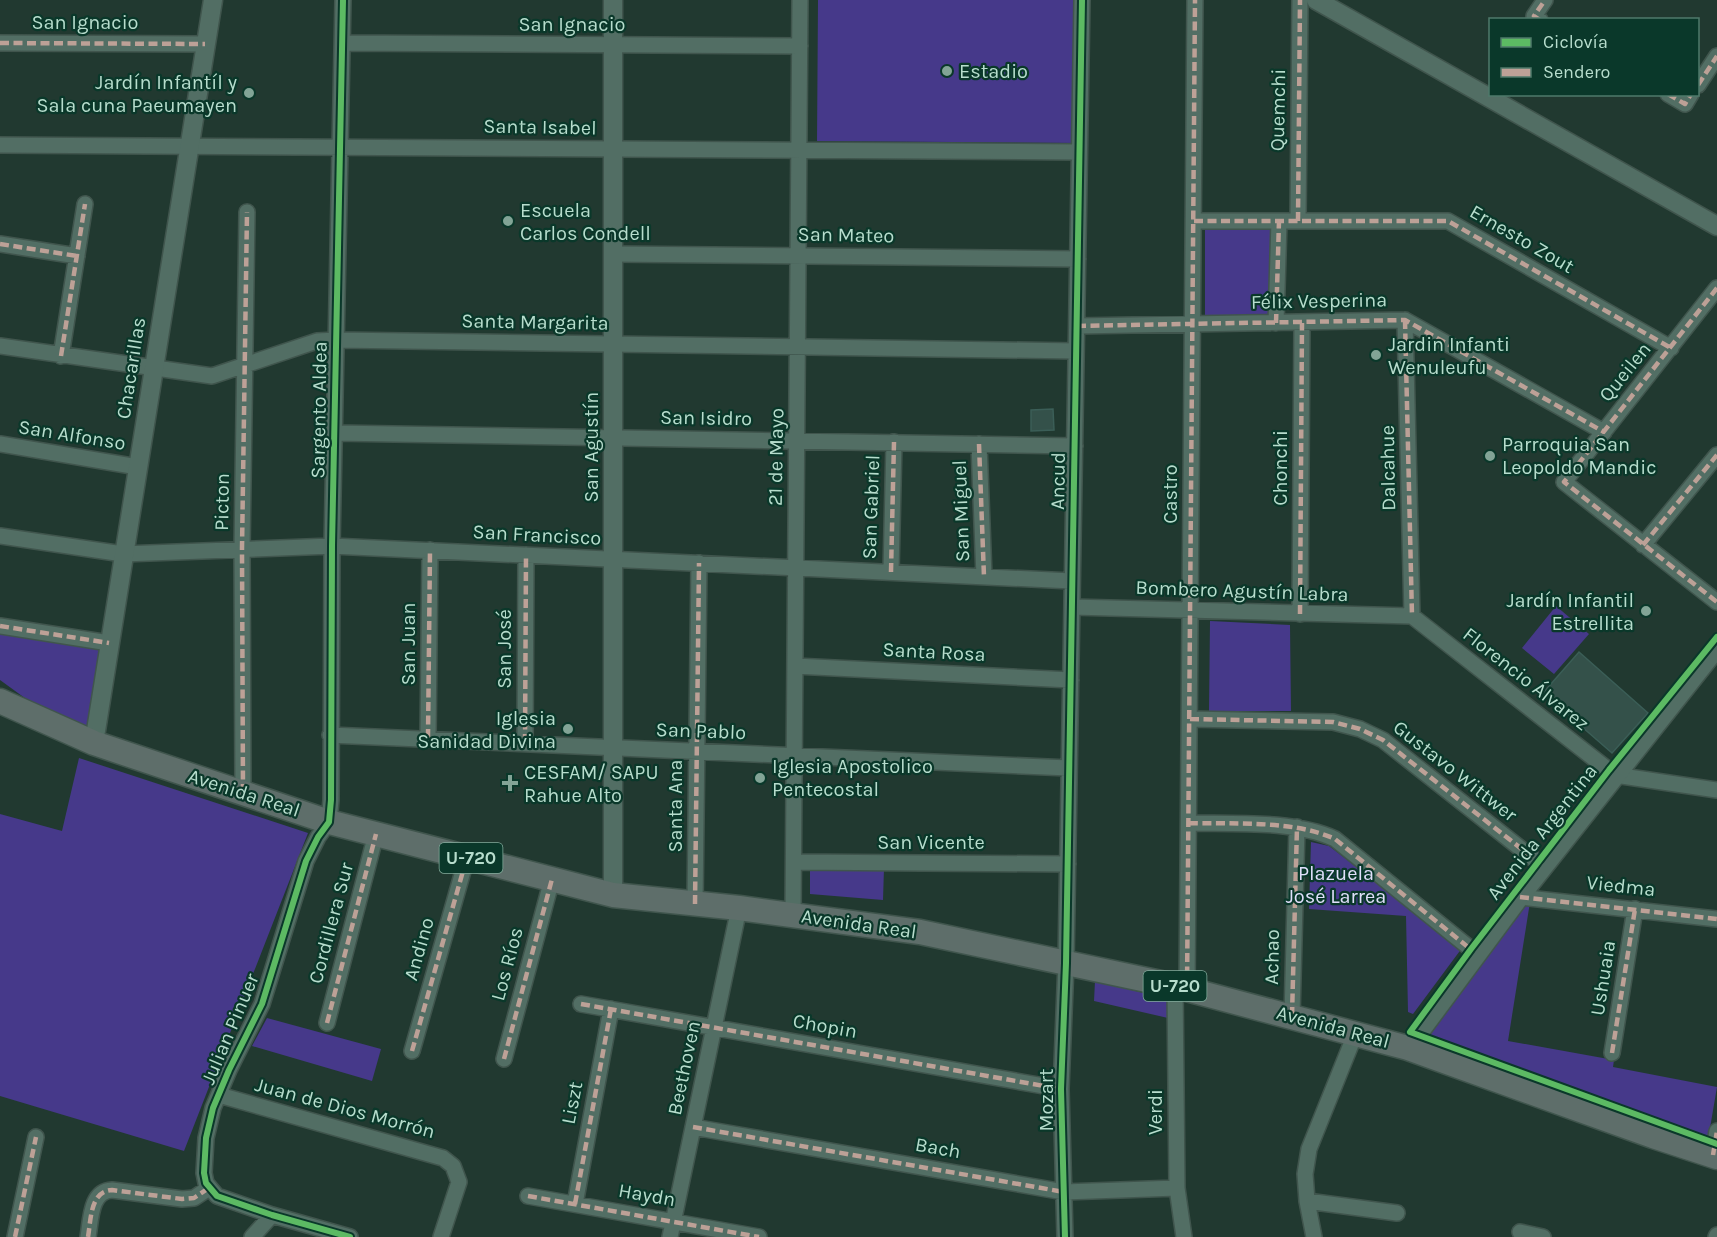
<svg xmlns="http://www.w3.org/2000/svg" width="1717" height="1237" font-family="Karla,sans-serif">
<rect width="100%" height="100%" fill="#213930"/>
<path fill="#46398a" d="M818,0H1077L1076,143L817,141Z
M1205,228L1270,229V316H1205Z
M1556,606L1589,634L1554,674L1522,648Z
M1210,621L1290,625L1291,711H1209Z
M0,632L107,647L94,729L40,709L0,680Z
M79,758L308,833L184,1151L0,1096V814L62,831Z
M1311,842L1329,846L1462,948L1413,1014L1408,1012L1406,916L1309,909Z
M884,868L883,900L810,894V870Z
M1526,902H1530L1508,1041L1614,1060L1613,1067L1717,1087L1710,1128L1705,1147L1431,1046L1427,1032Z
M1095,981L1168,999V1018L1094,1001Z
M267,1018L381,1049L372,1081L252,1046Z"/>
<path fill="#34514a" stroke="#3b5e57" stroke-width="1.5" d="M1053,409L1054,430L1031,431V410Z
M1579,652L1648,713L1612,753L1543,693Z"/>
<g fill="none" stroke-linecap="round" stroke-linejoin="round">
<defs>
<path id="minor" d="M343,0L332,546L331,800L329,822L318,837L306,861L262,1004L229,1070L213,1108L206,1138L204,1173L206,1183L217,1196L272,1215L350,1237
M1540,20L1534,16L1545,0
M0,43L205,44
M343,43L800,46
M1698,85L1717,56
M1668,94L1685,104L1691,94
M0,145L1079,152
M1194,221H1448L1671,348
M1298,221L1300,0
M0,244L77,256
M613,254L1078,259
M1717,288L1564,482L1717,602
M1405,320L1412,616
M1276,323L1279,221
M1077,326L1405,320L1604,432
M0,346L212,376L317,341L337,340L1076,351
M61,356L85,204
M336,433L1075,446
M0,444L138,467
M979,444L984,577
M0,536L123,554L332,546L1072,581
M1643,545L1717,455
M891,572L894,442
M1072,607L1412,616
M1300,614L1302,323
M1412,616L1615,775L1717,790
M0,626L109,643
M795,666L1071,680
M1190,719L1333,722L1360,729L1383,740L1544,867
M330,735L1069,768
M428,738L430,550
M525,743L526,555
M243,793L242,549L247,212
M1189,823C1234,824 1294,820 1335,839L1477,954
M794,862L1068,864
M1520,897L1717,919
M695,904L699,563
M793,915L800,0
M1175,986L1177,1188L1184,1237
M1187,989L1195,0
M581,1004L1061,1089
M1292,1016L1297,827
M327,1023L376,834
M412,1051L467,857
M1612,1053L1635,909
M504,1059L552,879
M219,1095L443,1158L453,1166L459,1182L441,1237
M693,1127L1064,1192L1177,1188
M1713,1155L1717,1131
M528,1196L759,1237
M1307,1201L1397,1213
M575,1204L611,1009
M1520,1232L1543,1237
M15,1237L36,1137
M88,1237C91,1220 90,1191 112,1190L182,1199L194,1198L209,1188
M252,1237L272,1215
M670,1237L739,908
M1065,1237L1061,1089L1066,963L1082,0
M1314,1237L1307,1201L1305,1174L1309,1149L1356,1032
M1716,1237L1717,1235"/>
<path id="tertiary" d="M1316,0L1717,226
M94,743L213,0
M613,895V0
M1408,1048L1520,897L1717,648"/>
<path id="primary" d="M0,701L94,743L329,822L613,895L739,908L920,932L1175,986L1408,1048L1653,1136L1717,1157"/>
</defs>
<use href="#minor" stroke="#40554d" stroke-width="18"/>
<use href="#tertiary" stroke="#40554d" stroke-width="21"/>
<use href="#primary" stroke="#40554d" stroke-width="27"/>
<use href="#minor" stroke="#526e64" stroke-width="15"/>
<use href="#tertiary" stroke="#526e64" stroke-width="18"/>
<use href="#primary" stroke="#5e6e6a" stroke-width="24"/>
<path stroke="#bda197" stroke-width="4.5" stroke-dasharray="9 4.5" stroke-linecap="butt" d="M1540,20L1534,16L1545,0
M0,43L205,44
M1698,85L1717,56
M1668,94L1685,104L1691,94
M1194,221H1448L1671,348
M1298,221L1300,0
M0,244L77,256
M1717,288L1564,482L1717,602
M1405,320L1412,616
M1276,323L1279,221
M1077,326L1405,320L1604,432
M61,356L85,204
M979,444L984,577
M1643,545L1717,455
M891,572L894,442
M1300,614L1302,323
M0,626L109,643
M1190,719L1333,722L1360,729L1383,740L1542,865
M428,738L430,550
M525,743L526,555
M243,793L242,549L247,212
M1189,823C1234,824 1294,820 1335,839L1474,952
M1520,897L1717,919
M695,904L699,563
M1187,989L1195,0
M581,1004L1061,1089
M1292,1016L1297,827
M327,1023L376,834
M412,1051L467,857
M1612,1053L1635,909
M504,1059L552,879
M693,1127L1064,1192
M1713,1155L1717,1131
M528,1196L759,1237
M575,1204L611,1009
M15,1237L36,1137
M88,1237C91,1220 90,1191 112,1190L182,1199L194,1198L209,1188"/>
<defs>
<path id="cycleway" d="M343,0L332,546L331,800L329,822L318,837L306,861L262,1004L229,1070L213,1108L206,1138L204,1173L206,1183L217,1196L272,1215L350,1237
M1717,637L1609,770L1471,949L1410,1032L1717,1144
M1065,1237L1061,1089L1066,963L1082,0"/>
</defs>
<use href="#cycleway" stroke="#0a382a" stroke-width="10"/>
<use href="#cycleway" stroke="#5cba63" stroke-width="6"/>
</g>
<g fill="#82a496" stroke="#0a382a" stroke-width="2">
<circle cx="947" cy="71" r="6"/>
<circle cx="249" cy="93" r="6"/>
<circle cx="508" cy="221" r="6"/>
<circle cx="1376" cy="355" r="6"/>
<circle cx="1490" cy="456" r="6"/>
<circle cx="1646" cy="611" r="6"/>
<circle cx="568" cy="729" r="6"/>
<circle cx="760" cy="778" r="6"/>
<path d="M507 774h6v6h6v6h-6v6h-6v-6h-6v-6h6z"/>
</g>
<g text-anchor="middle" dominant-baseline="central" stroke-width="4.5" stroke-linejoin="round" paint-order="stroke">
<g fill="#0a382a" stroke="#83ac9c" stroke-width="1.5">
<rect x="439.5" y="843" width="63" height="30" rx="4.5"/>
<rect x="1143.5" y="971" width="63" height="30" rx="4.5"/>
</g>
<g font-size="18" font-weight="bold" fill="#b7ddcd">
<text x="471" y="858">U-720</text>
<text x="1175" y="986">U-720</text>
</g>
<g font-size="20" fill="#b7ddcd" stroke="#0a382a">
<text x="85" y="22">San Ignacio</text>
<text x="572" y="24">San Ignacio</text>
<text transform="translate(1278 110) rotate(-89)">Quemchi</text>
<text transform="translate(540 127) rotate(1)">Santa Isabel</text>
<text transform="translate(846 235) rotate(1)">San Mateo</text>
<text transform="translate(1522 239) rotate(30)">Ernesto Zout</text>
<text transform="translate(1319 301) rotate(-1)">Félix Vesperina</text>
<text transform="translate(535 322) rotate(1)">Santa Margarita</text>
<text transform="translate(131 368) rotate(-81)">Chacarillas</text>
<text transform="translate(1625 372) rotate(-51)">Queilen</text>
<text transform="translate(319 410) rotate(-89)">Sargento Aldea</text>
<text transform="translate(706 418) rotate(1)">San Isidro</text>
<text transform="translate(72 435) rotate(9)">San Alfonso</text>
<text transform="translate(591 447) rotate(-90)">San Agustín</text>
<text transform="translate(776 457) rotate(-89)">21 de Mayo</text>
<text transform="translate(1280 468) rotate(-90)">Chonchi</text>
<text transform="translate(1388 468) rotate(-91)">Dalcahue</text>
<text transform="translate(1058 481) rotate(-89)">Ancud</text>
<text transform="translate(1170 494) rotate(-90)">Castro</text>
<text transform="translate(222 502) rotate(-89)">Picton</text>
<text transform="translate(871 507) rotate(-88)">San Gabriel</text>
<text transform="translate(961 511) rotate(-92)">San Miguel</text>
<text transform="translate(537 535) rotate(3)">San Francisco</text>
<text transform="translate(1242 591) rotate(2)">Bombero Agustín Labra</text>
<text transform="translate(408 644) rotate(-90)">San Juan</text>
<text transform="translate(504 649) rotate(-90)">San José</text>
<text transform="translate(934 652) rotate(3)">Santa Rosa</text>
<text transform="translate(1526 679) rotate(38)">Florencio Álvarez</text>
<text transform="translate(701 731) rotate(2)">San Pablo</text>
<text transform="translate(1455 771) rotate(38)">Gustavo Wittwer</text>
<text transform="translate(244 793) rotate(18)">Avenida Real</text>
<text transform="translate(675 806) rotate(-90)">Santa Ana</text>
<text transform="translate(1542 832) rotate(-52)">Avenida Argentina</text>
<text x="931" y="842">San Vicente</text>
<text transform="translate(1621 886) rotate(6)">Viedma</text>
<text transform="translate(331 923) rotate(-75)">Cordillera Sur</text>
<text transform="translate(859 924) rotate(8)">Avenida Real</text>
<text transform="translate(419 949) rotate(-74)">Andino</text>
<text transform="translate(1272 957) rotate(-89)">Achao</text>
<text transform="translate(507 964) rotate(-75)">Los Ríos</text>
<text transform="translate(1603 978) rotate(-81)">Ushuaia</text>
<text transform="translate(825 1026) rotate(10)">Chopin</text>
<text transform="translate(1333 1027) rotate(15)">Avenida Real</text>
<text transform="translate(230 1029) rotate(-67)">Julian Pinuer</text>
<text transform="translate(684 1068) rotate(-78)">Beethoven</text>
<text transform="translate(1046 1100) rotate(-90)">Mozart</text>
<text transform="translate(572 1103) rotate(-79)">Liszt</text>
<text transform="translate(345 1108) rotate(15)">Juan de Dios Morrón</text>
<text transform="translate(1155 1112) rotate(-90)">Verdi</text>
<text transform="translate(938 1148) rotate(10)">Bach</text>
<text transform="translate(647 1195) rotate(10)">Haydn</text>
</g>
<g font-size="20" fill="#b7ddcd" stroke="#0a382a" text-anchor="start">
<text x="959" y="71">Estadio</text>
<text x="237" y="82" text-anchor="end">Jardín Infantíl y<tspan x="237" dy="23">Sala cuna Paeumayen</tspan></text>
<text x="520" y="210">Escuela<tspan x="520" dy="23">Carlos Condell</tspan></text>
<text x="1388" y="344">Jardin Infanti<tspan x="1388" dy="23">Wenuleufu</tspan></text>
<text x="1502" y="444">Parroquia San<tspan x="1502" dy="23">Leopoldo Mandic</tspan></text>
<text x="1634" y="600" text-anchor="end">Jardín Infantil<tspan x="1634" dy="23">Estrellita</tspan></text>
<text x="556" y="718" text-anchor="end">Iglesia<tspan x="556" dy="23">Sanidad Divina</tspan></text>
<text x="772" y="766">Iglesia Apostolico<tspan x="772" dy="23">Pentecostal</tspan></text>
<text x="524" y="772">CESFAM/ SAPU<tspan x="524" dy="23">Rahue Alto</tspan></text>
</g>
<g font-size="20" fill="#e0dffb" stroke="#0a382a">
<text x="1336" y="873">Plazuela<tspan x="1336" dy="23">José Larrea</tspan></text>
</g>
</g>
<rect x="1489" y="18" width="210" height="78" fill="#0a382a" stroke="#4f7a6b" stroke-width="1.5"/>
<rect x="1501" y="38" width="30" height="9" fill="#5cba63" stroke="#4f7a6b" stroke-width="1.5"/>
<text x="1543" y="48" font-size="18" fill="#b7ddcd">Ciclovía</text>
<rect x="1501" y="68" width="30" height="9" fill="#bda197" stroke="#4f7a6b" stroke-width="1.5"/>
<text x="1543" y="78" font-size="18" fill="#b7ddcd">Sendero</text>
</svg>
